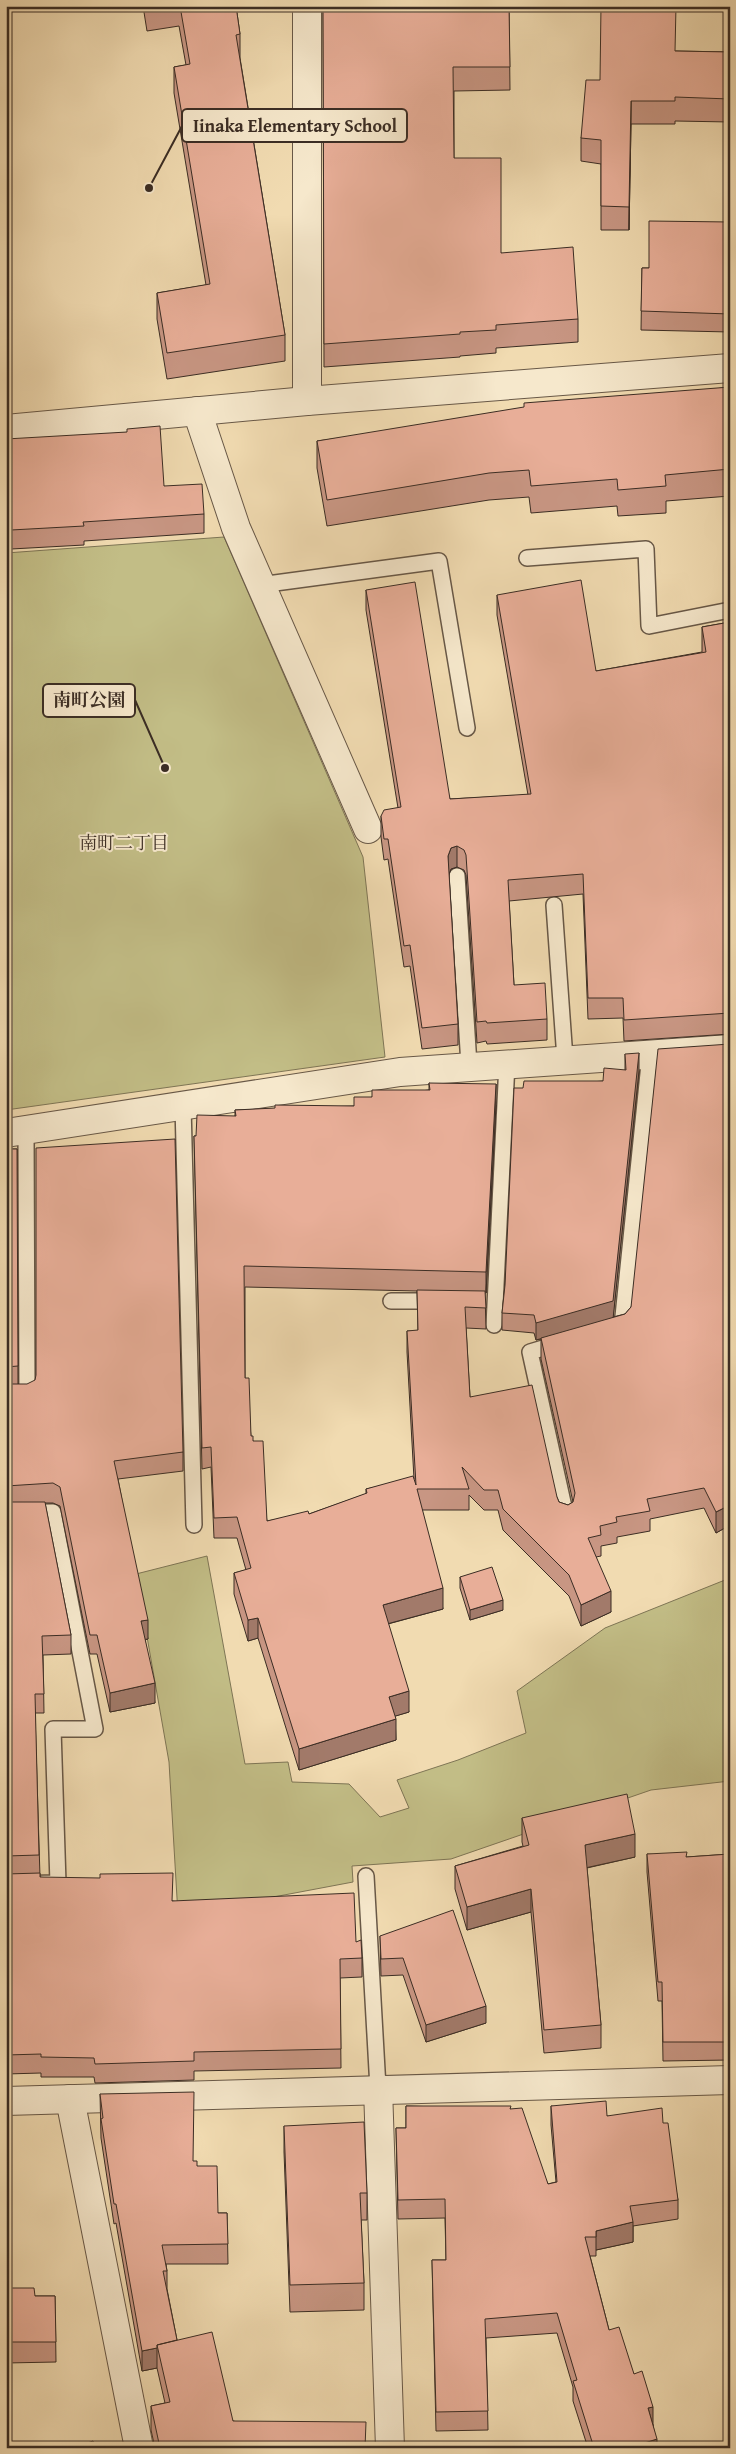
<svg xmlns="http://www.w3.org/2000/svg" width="736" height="2454" font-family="'Gentium Book Plus','Noto Serif JP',serif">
<rect width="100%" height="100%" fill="#f1dbb1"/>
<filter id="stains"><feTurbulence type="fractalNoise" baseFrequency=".004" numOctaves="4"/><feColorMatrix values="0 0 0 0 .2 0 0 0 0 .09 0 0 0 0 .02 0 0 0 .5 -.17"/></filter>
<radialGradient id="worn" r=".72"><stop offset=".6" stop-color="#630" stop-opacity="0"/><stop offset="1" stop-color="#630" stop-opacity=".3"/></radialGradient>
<path fill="#c2bd86" stroke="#7e7555" d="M224,537L363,857L385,1057L6,1110V553Z
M207,1556L245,1764L288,1762L292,1782L349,1784L380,1817L409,1808L397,1780L458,1760L526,1733L517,1691L605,1628L730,1578V1781L651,1790L451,1859L352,1866L353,1882L178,1915L169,1762L136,1574Z"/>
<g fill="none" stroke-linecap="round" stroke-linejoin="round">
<defs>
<path id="service" d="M527,558L646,549L649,626L730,610
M260,585L439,561L467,728
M457,876L469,1065
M554,905L565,1059
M183,1106L194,1525
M391,1301H437
M494,1325L507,1063
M614,1328L622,1326L650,1054
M560,1343L530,1352L566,1516
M6,1395L27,1394L26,1130
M6,1513L53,1512L95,1729H53L58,1883L6,1884
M366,1876L378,2088"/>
<path id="minor" d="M307,6V401
M197,411L236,528L368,829
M378,2088L390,2448
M70,2099L139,2448"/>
<path id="tertiary" d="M6,429L307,401L730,368
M6,1133L400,1072L730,1049
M6,2101L730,2080"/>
</defs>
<use href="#service" stroke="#685847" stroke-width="18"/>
<use href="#minor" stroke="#685847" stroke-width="30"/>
<use href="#tertiary" stroke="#685847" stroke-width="30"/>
<use href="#service" stroke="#f6e8cc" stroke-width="15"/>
<use href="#minor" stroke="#f6e8cc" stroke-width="28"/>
<use href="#tertiary" stroke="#f6e8cc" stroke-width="28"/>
</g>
<path fill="#c89683" stroke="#3b2d24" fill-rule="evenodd" d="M143,6H236L240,34V58L285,335V361L167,379L157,319V293L206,285L174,93V67L186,65L179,26L147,31Z
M323,6H509L510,90L454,91V158L501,253L578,319V342L496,348V353L460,356V357L324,367Z
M676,51L730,52V122L675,121V124H631L629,230H601V164L581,161V138L600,80Z
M730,222V332L641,330L642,268H649Z
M730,387V496L666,501V513L618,516L617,506L531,513L529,497L489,500L327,526L317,468V441Z
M6,439L164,486L204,514V533L84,541V545L11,549L6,472Z
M366,590L450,799L528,795L497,615V595L596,671L702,652V627L730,622V1034L624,1041L623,1018L588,1019L583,894L509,901L514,985L547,1019V1040L487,1044L486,1041L477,1043L466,875L464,870L457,867L451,869L449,874L458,1024V1045L422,1049L410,966L404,967L388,859L384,860L381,837V816L398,808L366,610Z
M730,1044V1525L716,1533L704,1508L650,1519V1531L617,1537V1543L601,1546V1556L596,1557L611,1612L581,1626L569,1596L503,1530L498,1510H484L469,1495V1510H422L443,1609L388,1624L409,1712L395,1716L396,1740L299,1770L258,1638L248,1641L234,1594V1573L246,1570L237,1538H214L211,1467L202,1469L194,1136H196L235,1116V1110L354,1106L372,1097L429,1090V1083L496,1105L486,1293H485L486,1329L466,1328L470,1397L557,1497L559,1502L568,1505L573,1502L541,1359V1339L536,1340L534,1333L502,1330V1313L505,1285L523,1088L603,1081L625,1070V1054L639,1071L613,1317L625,1314L631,1307ZM245,1287L417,1291L418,1331H407V1352L414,1479L366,1489V1494L309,1514L267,1521L253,1441L251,1436L245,1378Z
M6,1144L9,1149H17L18,1384L183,1452V1471L118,1479L148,1639L145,1640L155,1703L110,1712L97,1654H90L60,1506L53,1503H45L71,1635V1654L43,1655L44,1713H35L40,1877L173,1901L356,1942L362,1958V1977L340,1978L341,2068L194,2071V2080L95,2083L94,2077H41V2073L6,2074Z
M460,1577L503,1610L470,1620L460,1588Z
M522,1818L635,1857L587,1868L601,2025V2048L544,2053L531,1912L467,1930L455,1889V1866L523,1846L522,1842Z
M647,1854L687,1857L730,1854V2060L663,2061L662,2001H658L647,1872Z
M380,1936L486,2023L426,2042L403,1975L381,1976Z
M100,2094L193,2161L197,2166L218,2213H227L228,2264H166L167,2271V2289L177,2340L233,2421L366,2448H155L151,2430V2406L165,2403L157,2368L142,2371L116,2223L114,2224L101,2138Z
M406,2106L511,2109L548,2184L556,2182L551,2125V2106L607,2116L663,2123L678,2200V2219L633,2226V2242L596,2250V2256H590L609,2330L634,2374L653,2425L657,2448H588L573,2401V2387L557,2333L486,2338L488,2430L436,2431L432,2260H446L445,2218L398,2219L396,2128H406Z
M284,2126L367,2193V2220H361L364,2283V2310L290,2312L284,2152Z
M6,2288L35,2296H55L56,2362L6,2363Z"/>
<path fill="#a27a6a" stroke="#3b2d24" d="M631,101V124L629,230V207Z
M457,846V867L451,869L448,877V856L451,848Z
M639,1053V1071L613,1319L536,1340V1323Z
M496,1084V1105L486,1293V1272Z
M730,1505V1525L716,1533V1512Z
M443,1588V1609L383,1625V1605Z
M611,1591V1612L581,1626V1605Z
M503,1600V1610L470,1620V1610Z
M258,1618V1638L248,1641V1620Z
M148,1620V1639L141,1640V1621Z
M155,1683V1703L110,1712V1693Z
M409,1691V1712L389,1718V1697Z
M396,1719V1740L299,1770V1749Z
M635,1834V1857L585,1868V1845Z
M531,1889V1912L467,1930V1907Z
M486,2006V2023L426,2042V2025Z
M633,2222V2242L596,2250V2231Z
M157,2348V2368L142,2371V2351Z
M653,2407V2426L648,2408Z
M657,2439V2448H629Z"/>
<path fill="#e8ae98" stroke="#3b2d24" d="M180,6H236L240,34L236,35L285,335L167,353L157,293L210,284L174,67L190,64Z
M323,6H509L510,67H453L454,158H501V253L573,247L578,319L496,325V330L460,332V334L324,344Z
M601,6H676L675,51L730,52V99L675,97V101H631L629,207L601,206V140L581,138L586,80H600Z
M649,221L730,222V314L641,311L642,268H649Z
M730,387V469L665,475L666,486L618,490L617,479L531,486L529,470L489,473L327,500L317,441L524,407V403Z
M160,426L164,486L202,484L204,514L83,522L84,526L11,530L6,453V439L127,432V429Z
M581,580L596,671L706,652L702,627L730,622V1013L624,1020L623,998H588L583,874L508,880L514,985L545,983L547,1019L487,1023L486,1021L477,1022L466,855L464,850L457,846L451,848L448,856L458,1024L422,1028L410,945L404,946L388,839H384L381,816L384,810L401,807L366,590L415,582L450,799L531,794L497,595Z
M730,1044V1505L716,1512L704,1488L647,1499L650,1511L616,1517L617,1522L600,1526L601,1535L588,1538L611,1591L581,1605L569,1575L503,1509L498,1490H484L462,1467L469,1489H417L443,1588L383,1605L409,1691L389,1697L396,1719L299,1749L258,1618L248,1620L234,1573L251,1568L237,1517L214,1518L211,1447L202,1448L194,1136H196L197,1115L236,1116L235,1110L275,1108V1105L354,1106V1097H372V1090H430L429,1083L496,1084L486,1272L244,1266L245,1378H249L251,1436H253V1441H263L267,1521L308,1511L309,1514L367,1493L366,1489L413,1476L416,1485L407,1331L418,1330L417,1290L485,1291L486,1308L465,1307L470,1397L532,1385L557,1497L559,1502L568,1505L573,1502L575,1493L541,1338L625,1314L631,1307L658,1049Z
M639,1053L613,1301L536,1323L534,1315L502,1313L505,1285L514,1088H523L524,1081H603L604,1068L626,1070L625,1054Z
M175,1139L183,1452L114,1461L148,1620L141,1621L155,1683L110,1693L97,1635H90L60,1487L53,1483L6,1486V1384H27L35,1380L36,1375V1148Z
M6,1144H8L9,1149H17L18,1366L6,1367Z
M6,1502H45L71,1635L42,1636L44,1694H35L39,1855L6,1856Z
M492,1567L503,1600L470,1610L460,1577Z
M627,1794L635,1834L585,1845L601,2025L544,2030L531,1889L467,1907L455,1866L529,1845L522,1818Z
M687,1852L686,1857L730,1854V2042H663L662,1982H658L647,1854Z
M40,1873V1877L100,1878V1874L173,1873L172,1901L354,1893L356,1942L361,1940L362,1958L340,1959L341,2049L194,2052V2061L95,2064L94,2058L41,2057V2054L6,2055V1874Z
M453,1910L486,2006L426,2025L403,1958L381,1959L380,1936Z
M194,2092L193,2161H197V2166H217L218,2213H227L228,2244L162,2245L167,2271H163L177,2340L157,2345V2348L142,2351L116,2204H114L101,2119L103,2118L100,2094Z
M606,2101L607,2116L662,2108L663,2123H668L678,2200L630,2206L633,2222L596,2231V2237H585L609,2330L619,2327L634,2374L642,2371L653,2407L648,2408L657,2439L629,2448H594L573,2381L577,2380L557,2313L485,2319L488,2411L436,2412L432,2260H446L445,2199L398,2200L396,2128H406V2106H511L510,2109L522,2108L548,2184L557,2182L551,2106Z
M364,2122L367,2193H360L364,2283L290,2285L284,2126Z
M6,2288H34L35,2296H55L56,2342H6Z
M212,2332L233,2421L366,2422L365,2448H160L151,2406L170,2402L157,2345Z
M93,2441L96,2448H74Z"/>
<g text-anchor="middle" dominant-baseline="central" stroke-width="4" stroke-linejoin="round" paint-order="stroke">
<g font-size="18" fill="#3b2d24" stroke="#f6e8cc">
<text x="124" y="842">南町二丁目</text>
</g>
</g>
<path fill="none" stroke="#3b2d24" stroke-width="2" d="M149 188L182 126M165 768L135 700"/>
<g fill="#3b2d24" stroke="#f6e8cc" stroke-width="2">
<circle cx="149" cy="188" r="5"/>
<circle cx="165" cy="768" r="5"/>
</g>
<g fill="#f6e8cc" stroke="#3b2d24" stroke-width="2">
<rect x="182" y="109" width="225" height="33" rx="5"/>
<rect x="43" y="684" width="92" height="33" rx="5"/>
</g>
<g font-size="18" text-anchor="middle" font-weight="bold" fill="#3b2d24">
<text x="295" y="132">Iinaka Elementary School</text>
<text x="89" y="706">南町公園</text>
</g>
<rect width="736" height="2454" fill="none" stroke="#f1dbb1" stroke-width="25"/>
<rect x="8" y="8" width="721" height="2439" fill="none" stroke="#3b2d24" stroke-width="2.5"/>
<rect x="12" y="12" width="711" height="2429" fill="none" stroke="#3b2d24"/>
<rect width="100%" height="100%" filter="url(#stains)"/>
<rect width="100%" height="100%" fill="url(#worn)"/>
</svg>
